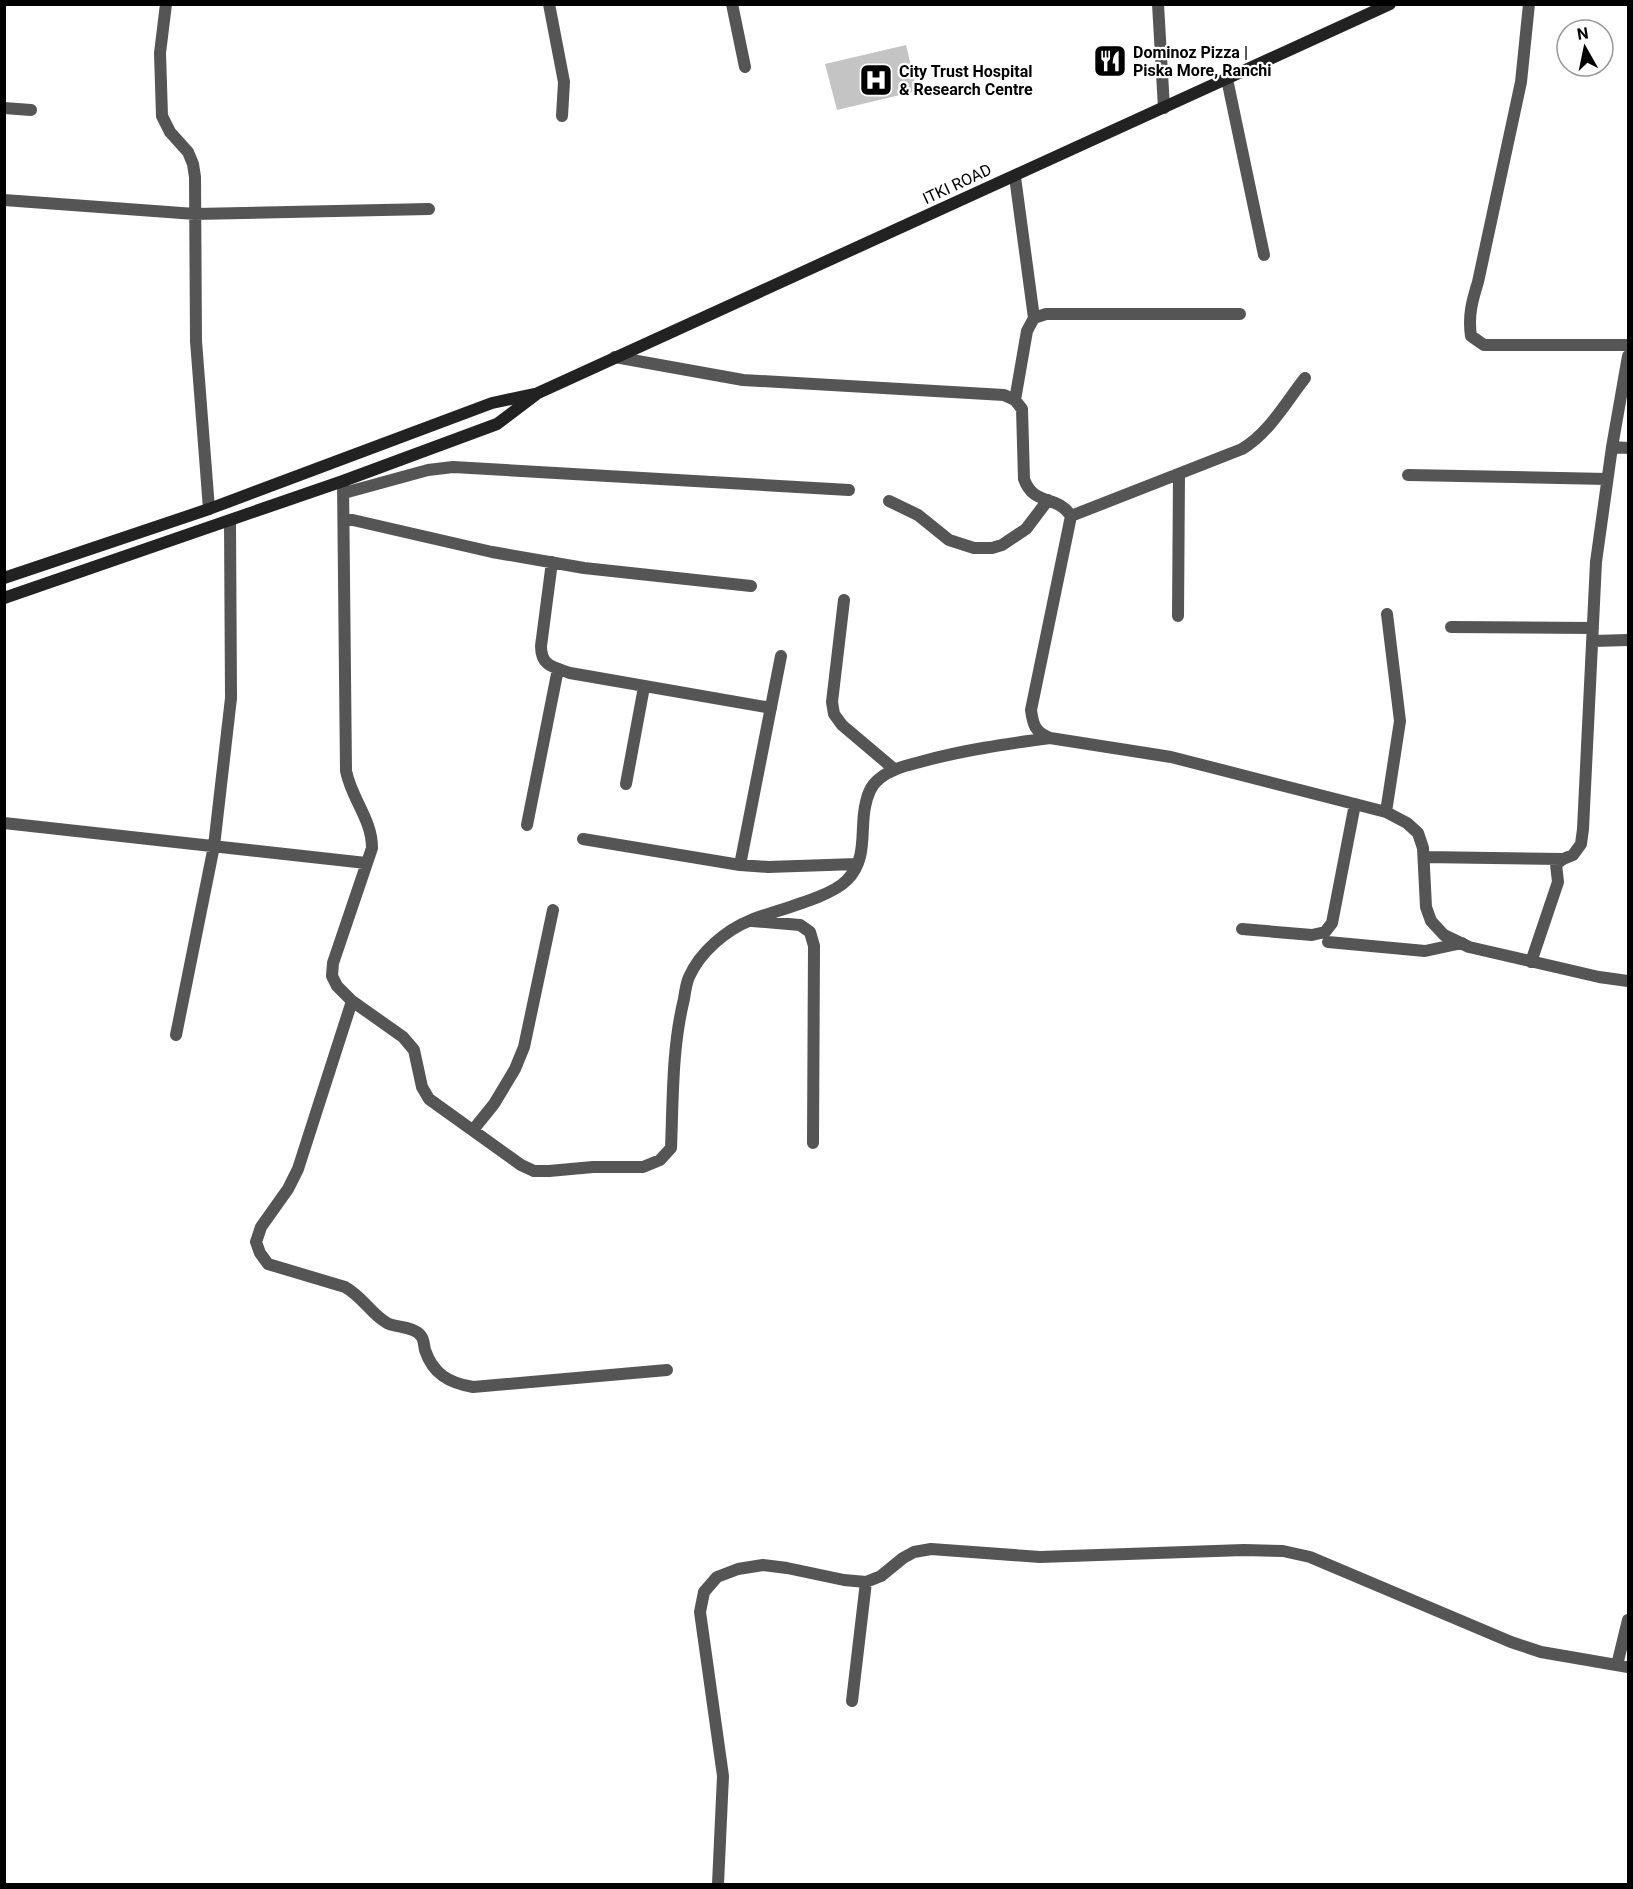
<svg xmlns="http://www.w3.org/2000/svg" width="1633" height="1889" font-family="Roboto,sans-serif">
<rect width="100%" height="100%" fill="#fff"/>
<path fill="#c4c4c4" d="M906,45L917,91L837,110L825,64Z
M1119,52L1121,68L1102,71L1100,55Z"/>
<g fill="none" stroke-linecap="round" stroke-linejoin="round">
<path stroke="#555" stroke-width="12" d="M166,4L160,53L162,116L170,132L188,152L193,164L195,177L196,341L209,509
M549,4L564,82L562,116
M732,4L745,67
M1158,4L1164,108
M1529,4L1521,82L1478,282C1472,301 1468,316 1471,336L1484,345H1628
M1227,79L1264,255
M4,108L31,110
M1015,177L1034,318
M4,200L195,214L429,209
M615,357L743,380L1004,395L1015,400L1022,409L1024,479C1034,507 1057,494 1071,516L1031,710C1033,725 1035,732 1050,738L1171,757L1386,812L1407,823L1418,833L1423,848L1426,907L1431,921L1444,935L1469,947L1599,977L1628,981
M1015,400L1027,331L1034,318L1046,314H1240
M1612,447L1628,448
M1408,475L1607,479
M343,481L346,771C352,800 372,819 372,848L333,963L332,976L337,986L352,1001L403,1037L414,1050L422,1087L429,1099L521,1165L534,1171H549L593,1167H643L660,1160L671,1148C673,1099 672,1047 684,999C685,992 686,984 689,977C700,952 726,930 751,920C776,910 830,898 847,880C868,859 860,831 865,807C867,796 870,786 879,779C891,769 905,766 920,762C963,750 1006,744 1050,738
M344,493L428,470L453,467L849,490
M889,501L918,515L949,540L974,548H992L1002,545L1026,529L1048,500
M1071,516L1242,449C1269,433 1286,402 1305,378
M344,518L492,552L584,568L751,586
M552,562L541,646C541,666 553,667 570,673L771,708
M844,600L832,702L834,714L842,725L894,769
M1178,616L1179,474
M1451,627L1593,628
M1593,641L1628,640
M626,784L644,687
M1386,812L1400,721L1387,614
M4,823L366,863
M527,825L558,669
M583,839L740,865L768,867L857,864
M1424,857L1563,859L1573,855L1581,844L1583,829L1596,562L1612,447L1628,356
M740,865L781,656
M752,921L800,925L810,932L814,946L813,1143
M1242,929L1312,935L1325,932L1332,923L1355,804
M1328,942L1425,951L1462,943
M1531,962L1558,882L1556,864L1563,859
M352,1001L298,1169L288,1189L261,1227L256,1242L260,1253L268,1264L345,1287C363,1297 372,1315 387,1323C396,1328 414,1326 421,1336C424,1339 424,1346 425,1350C433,1374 449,1383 473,1387L667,1370
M176,1035L214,846L231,698L230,521
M473,1130L494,1104L515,1069L524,1047L553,910
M1617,1665L1628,1620
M852,1701L866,1582
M718,1884L723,1776L700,1612L704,1592L717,1577L738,1569L763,1565L787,1568L844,1580L866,1582L881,1576L903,1558L914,1552L931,1549L1040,1557L1244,1550L1283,1551L1310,1557L1511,1642L1541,1652L1628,1667"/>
<path stroke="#222" stroke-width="12" d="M4,578L209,509L492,403L534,394
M4,598L343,481L497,424L538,393L1390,4"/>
</g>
<defs>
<symbol id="restaurant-square" viewBox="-11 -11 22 22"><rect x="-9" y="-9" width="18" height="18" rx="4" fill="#000" stroke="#fff"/><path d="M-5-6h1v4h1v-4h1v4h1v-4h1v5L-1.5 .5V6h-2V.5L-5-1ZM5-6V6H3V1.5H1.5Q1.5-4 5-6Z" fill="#fff"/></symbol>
<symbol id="hospital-square" viewBox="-11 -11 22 22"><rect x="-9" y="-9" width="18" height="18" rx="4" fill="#000" stroke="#fff"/><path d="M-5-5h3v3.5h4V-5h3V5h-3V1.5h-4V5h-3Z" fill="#fff"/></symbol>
</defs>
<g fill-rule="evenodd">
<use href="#restaurant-square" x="1091" y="42" width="38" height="38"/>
<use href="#hospital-square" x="857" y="61" width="38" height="38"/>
</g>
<g text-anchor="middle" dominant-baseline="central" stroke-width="4.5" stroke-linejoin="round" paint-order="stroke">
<g font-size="16" font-weight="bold" fill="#000" stroke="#fff" text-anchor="start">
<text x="1133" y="52">Dominoz Pizza |<tspan x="1133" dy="18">Piska More, Ranchi</tspan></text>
<text x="899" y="71">City Trust Hospital<tspan x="899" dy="18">&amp; Research Centre</tspan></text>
</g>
<g font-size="16" fill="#000" stroke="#fff">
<text transform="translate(957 184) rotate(-25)">ITKI ROAD</text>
</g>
</g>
<rect width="1633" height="1889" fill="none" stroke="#000000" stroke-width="12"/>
<g transform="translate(1585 48) rotate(351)"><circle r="28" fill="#ffffff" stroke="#999999" stroke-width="1.5"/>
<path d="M0-4.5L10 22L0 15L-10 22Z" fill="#000000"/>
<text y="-9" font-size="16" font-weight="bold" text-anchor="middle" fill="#000000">N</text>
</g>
</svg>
